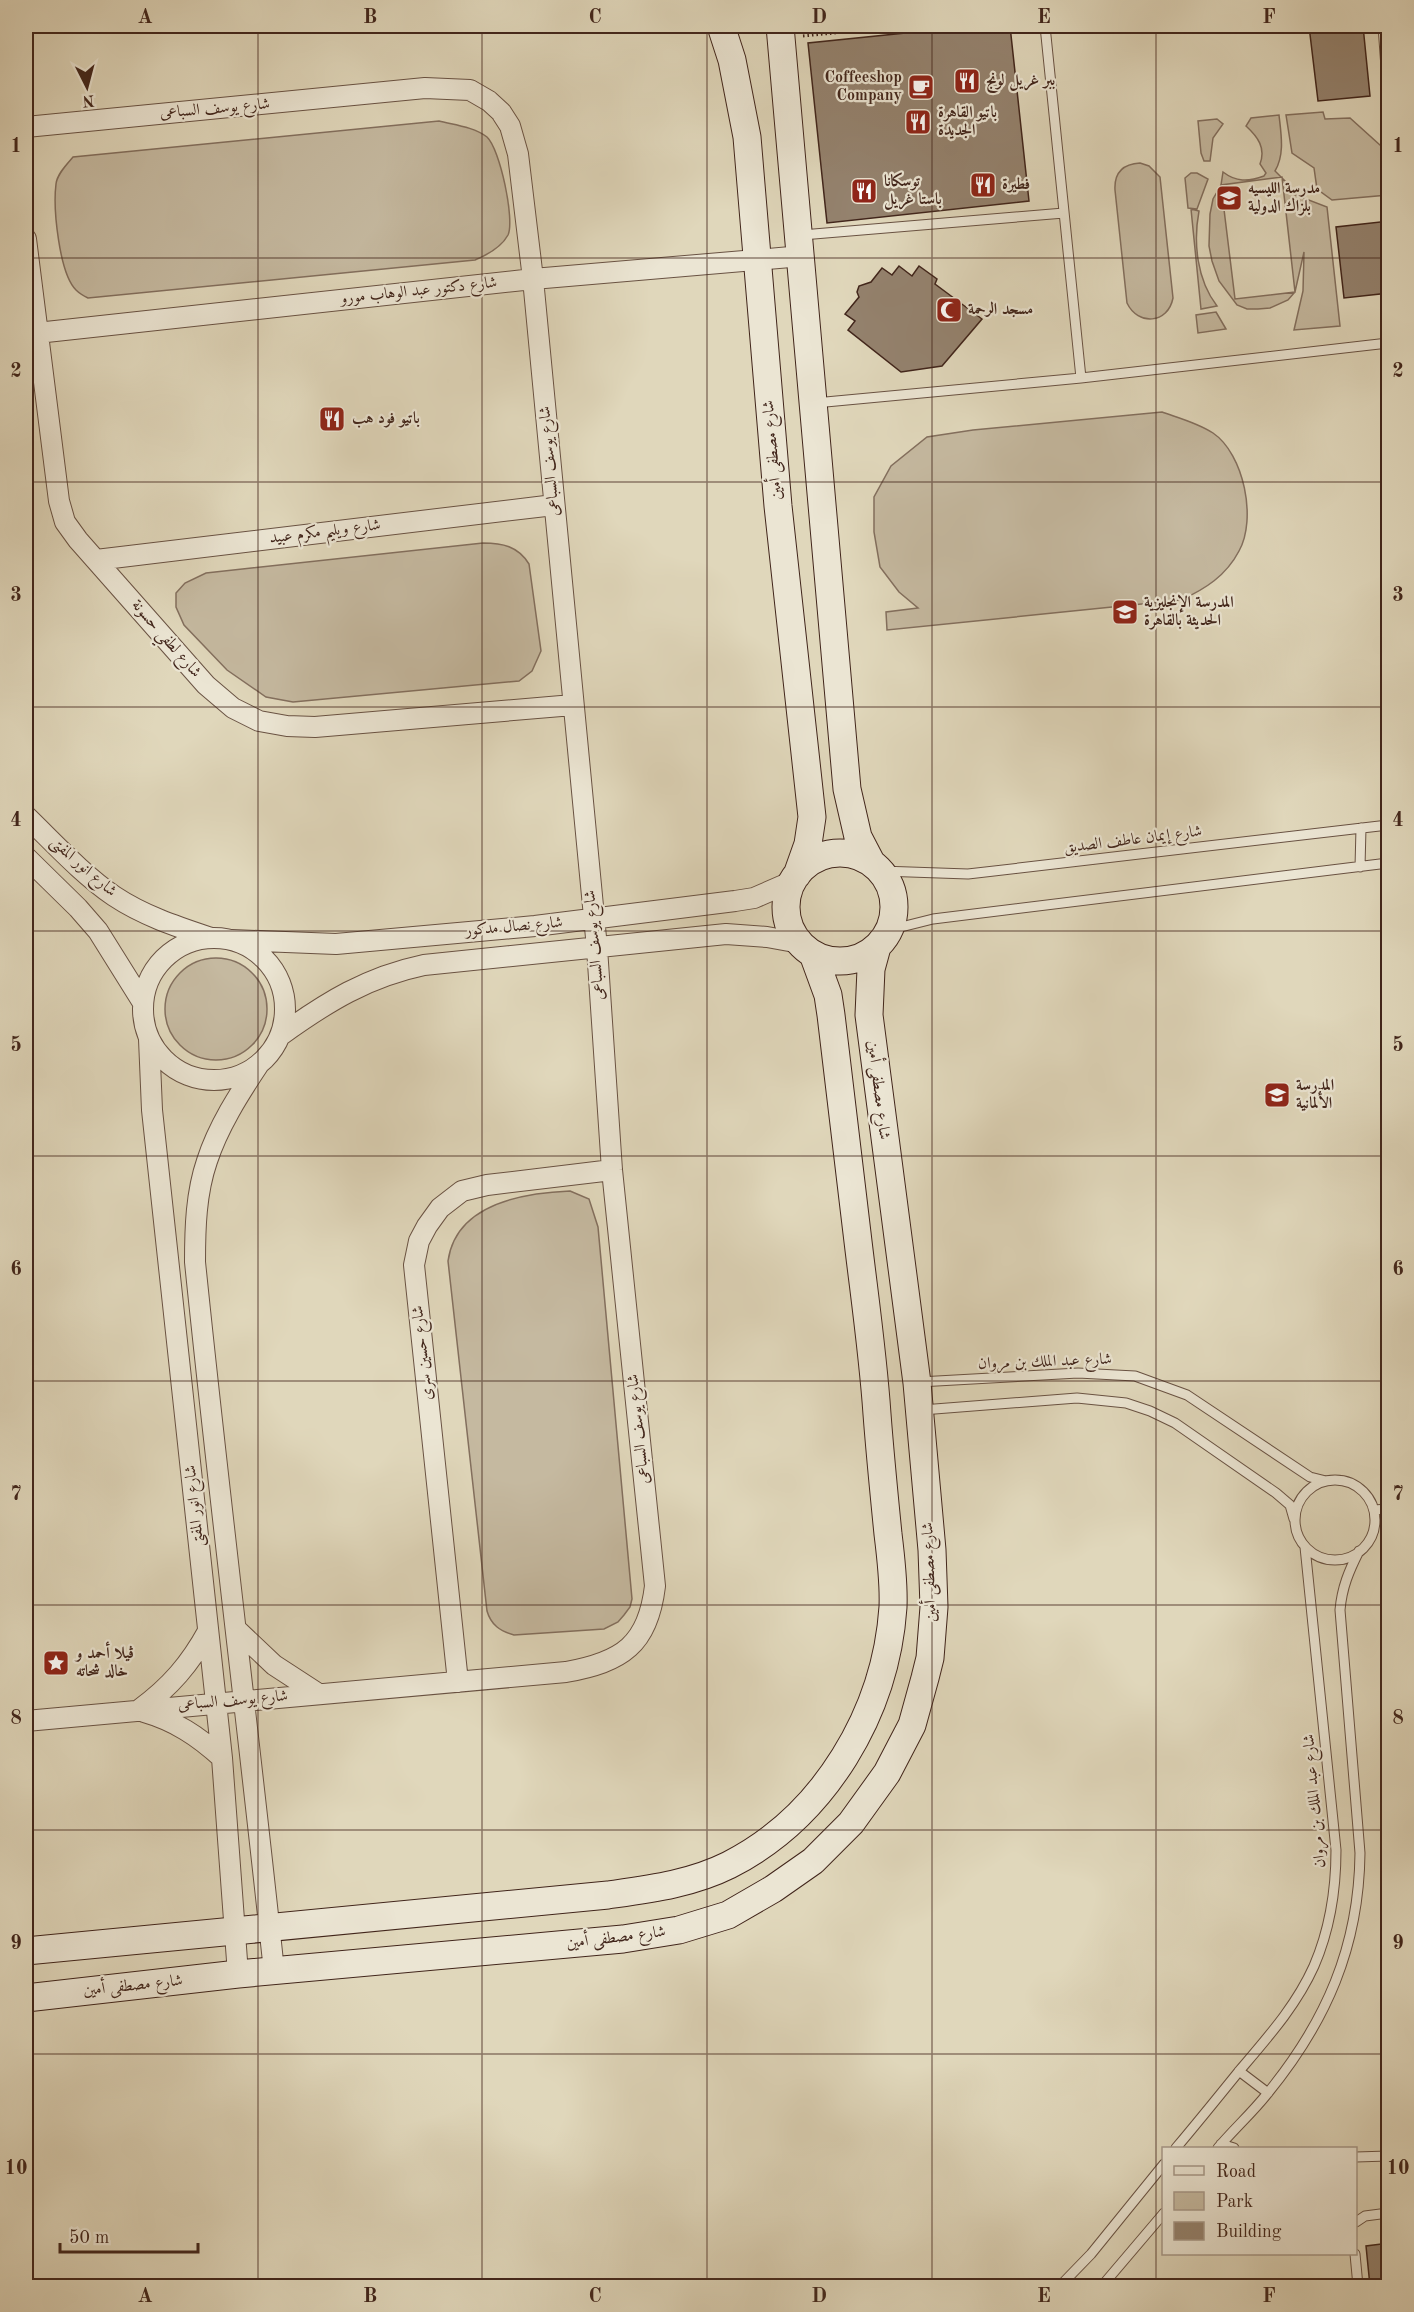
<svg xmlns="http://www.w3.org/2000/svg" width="1414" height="2312" font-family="'Old Standard TT',Amiri,serif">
<rect width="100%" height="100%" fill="#e0d7bb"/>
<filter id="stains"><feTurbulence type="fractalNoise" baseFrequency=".00333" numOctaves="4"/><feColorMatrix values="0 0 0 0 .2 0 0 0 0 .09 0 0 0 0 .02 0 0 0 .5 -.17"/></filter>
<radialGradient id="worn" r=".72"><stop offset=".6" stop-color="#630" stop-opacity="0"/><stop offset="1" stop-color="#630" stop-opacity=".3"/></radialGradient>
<path fill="#c5b9a0" stroke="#836f5e" stroke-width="1.5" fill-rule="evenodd" d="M1323,112L1325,119L1350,118L1380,145H1388V195L1332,200L1317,189L1314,168L1292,153L1286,115Z
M1279,115C1281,134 1285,154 1275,171L1291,187L1293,194L1327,207L1340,326L1294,330L1303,291L1304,252L1295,292L1288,300L1270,308L1258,309H1247L1237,305L1219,281L1212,261L1209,246L1210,214L1213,199L1221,185L1223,172C1236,182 1248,182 1264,176L1266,173L1260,164C1266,148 1258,137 1246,126L1251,118ZM1282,177L1295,292L1235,299L1221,185Z
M1217,119L1223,124L1213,138L1210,161H1204L1201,153L1198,121Z
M439,121C455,125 474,127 487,137C500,149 515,220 508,235C501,248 487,255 475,260L88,298C84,296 79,293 76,290C59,273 53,208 56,184C57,174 67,164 73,157Z
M1140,163L1149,166L1160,177L1173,298C1168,324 1138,326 1127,303L1115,190C1114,172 1123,164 1140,163Z
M1191,173H1197L1208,179L1197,209L1188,208L1185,178Z
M1191,209L1199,211C1193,243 1197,280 1217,306L1201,309Z
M1216,312L1226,329L1198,333L1196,315Z
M1162,412C1179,418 1198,423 1213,433C1244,454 1257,519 1239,551C1226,576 1205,589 1181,600L887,630L886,612L918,608L899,592L880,567L874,532V497L891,466L927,437L973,430Z
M483,543C502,543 518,546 529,564L541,651L532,671L519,681L293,702L266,697L227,670L184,625L176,607V593L185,583L206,573Z
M165 1009a51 51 0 1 1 102 0a51 51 0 1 1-102 0Z
M570,1191L589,1199L598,1227L632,1599L630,1607L624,1615L618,1622L604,1629L514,1635C500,1631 491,1625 487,1611L448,1261C456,1204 522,1193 570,1191Z"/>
<path fill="#94826e" stroke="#41251b" stroke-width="1.5" d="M974,26H1010L1029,201L827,223L808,43Z
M1309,26H1363L1370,96L1318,101Z
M1389,221V293L1344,298L1336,227Z
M899,266L912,276L919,266L937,279L935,284L982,319L942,366L901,372L848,330L855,321L845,314L859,297L857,292L859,286L871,282L882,268L892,275Z
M1389,2243V2286H1370L1366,2246Z"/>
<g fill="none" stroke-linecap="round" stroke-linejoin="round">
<defs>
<path id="lane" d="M1045,26L1081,378
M1383,26L1388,95
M802,235L1064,213
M815,403L1081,378L1388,343
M1360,867L1361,828
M881,871L968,874L1388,825
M889,930L933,919L1388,863
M919,1382L1078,1373L1135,1376L1187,1395L1310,1477L1326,1481
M922,1410L1077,1398L1126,1403L1150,1411L1175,1423L1276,1493L1290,1505L1294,1519
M1295 1520a40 40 0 1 1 80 0a40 40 0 1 1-80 0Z
M1374,1510L1388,1509
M1239,2071L1268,2093
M1221,2144L1234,2148
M1176,2148C1198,2122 1219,2096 1240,2070C1268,2037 1296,2006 1314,1966C1330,1929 1336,1890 1336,1850L1305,1547
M1218,2148C1233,2130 1252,2113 1267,2094C1326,2022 1359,1947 1360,1853L1340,1610C1342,1587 1349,1571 1359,1551
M1356,2157L1388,2156
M1356,2222L1365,2216L1388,2213
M1355,2254L1358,2286
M1060,2286L1091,2254L1164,2164
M1102,2286L1164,2213"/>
<path id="street" d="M26,127L425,88L470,90L489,101L501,112L510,126L518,154L533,279L597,948L612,1170L655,1586C648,1645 622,1662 566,1672L26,1721
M26,239L59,501L65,522L78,540L206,685L233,708L259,721L287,726L315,727L573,705
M37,333L533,279L802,256
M96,560L554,505
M26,816C54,843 82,874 114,896C144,916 178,927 211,938
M26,857L78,908L98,931L143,1003
M143 1009a71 71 0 1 1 142 0a71 71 0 1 1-142 0Z
M232,940L336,944L535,926L735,901L754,898L793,881
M281,1035C327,1002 367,977 424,965L726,934L767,937L800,943
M149,1039L152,1110L222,1758L238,1974
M259,1064C239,1094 218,1127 207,1161C196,1193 195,1228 195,1262C219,1498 249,1734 274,1971
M236,1629L274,1665L317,1693
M458,1682L414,1265L419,1241L427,1226L440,1208L462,1191L487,1185L612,1170
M140,1709C170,1687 190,1664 208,1631
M144,1712C175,1721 198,1736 222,1758"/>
<path id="secondary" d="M721,26L732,60L747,137L778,506L812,817L808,844L797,875
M780,26L847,789L858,837L871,862
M786 907a54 54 0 1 1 108 0a54 54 0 1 1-108 0Z
M26,1951L608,1895C650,1889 691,1884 729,1865C825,1816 886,1712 893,1607C894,1583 891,1558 888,1534C884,1494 880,1454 877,1414C873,1354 864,1293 857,1233C848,1160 840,1087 831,1015L828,995L813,954
M26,1998L238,1974L623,1939L679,1930L728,1915L773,1889L813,1861L851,1823L887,1773L912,1725L925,1678L930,1658L934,1607L932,1550L917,1383L869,1015L871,969L877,947"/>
</defs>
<use href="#lane" stroke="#695243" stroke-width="11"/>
<use href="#street" stroke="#695243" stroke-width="22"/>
<use href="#secondary" stroke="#41251b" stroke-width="29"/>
<path stroke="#41251b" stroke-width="3" stroke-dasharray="1.5 3" stroke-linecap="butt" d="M803,36L906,26"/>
<use href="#lane" stroke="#ebe5d3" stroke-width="9"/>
<use href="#street" stroke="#ebe5d3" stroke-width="20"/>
<use href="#secondary" stroke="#ebe5d3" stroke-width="27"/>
</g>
<path fill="none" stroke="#41251b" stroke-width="1.5" stroke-opacity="0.55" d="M258,26V2286M482,26V2286M707,26V2286M932,26V2286M1156,26V2286M26,258H1388M26,482H1388M26,707H1388M26,931H1388M26,1156H1388M26,1381H1388M26,1605H1388M26,1830H1388M26,2054H1388"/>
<defs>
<symbol id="restaurant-square" viewBox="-11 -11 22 22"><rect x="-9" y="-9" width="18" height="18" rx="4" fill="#8f2418" stroke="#ebe5d3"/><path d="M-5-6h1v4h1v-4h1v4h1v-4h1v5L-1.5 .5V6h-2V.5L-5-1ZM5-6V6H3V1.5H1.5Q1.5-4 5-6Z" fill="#fff"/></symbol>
<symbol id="cafe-square" viewBox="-11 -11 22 22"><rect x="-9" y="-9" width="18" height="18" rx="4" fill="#8f2418" stroke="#ebe5d3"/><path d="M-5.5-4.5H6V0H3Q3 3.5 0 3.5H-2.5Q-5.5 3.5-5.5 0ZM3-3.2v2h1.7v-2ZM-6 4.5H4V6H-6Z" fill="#fff"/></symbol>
<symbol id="school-square" viewBox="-11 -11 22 22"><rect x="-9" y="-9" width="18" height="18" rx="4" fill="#8f2418" stroke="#ebe5d3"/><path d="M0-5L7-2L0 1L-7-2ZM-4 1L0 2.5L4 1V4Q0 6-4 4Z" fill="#fff"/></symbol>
<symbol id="mosque-square" viewBox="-11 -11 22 22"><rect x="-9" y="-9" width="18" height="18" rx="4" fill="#8f2418" stroke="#ebe5d3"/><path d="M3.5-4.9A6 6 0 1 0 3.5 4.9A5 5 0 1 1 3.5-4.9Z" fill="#fff"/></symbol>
<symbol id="sight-square" viewBox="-11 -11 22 22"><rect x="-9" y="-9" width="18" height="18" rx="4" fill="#8f2418" stroke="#ebe5d3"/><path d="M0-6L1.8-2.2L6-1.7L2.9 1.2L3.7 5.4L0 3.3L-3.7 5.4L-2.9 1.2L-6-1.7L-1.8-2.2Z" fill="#fff"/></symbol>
</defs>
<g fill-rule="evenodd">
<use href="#restaurant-square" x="952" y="66" width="30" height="30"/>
<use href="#cafe-square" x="906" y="72" width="30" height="30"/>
<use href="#restaurant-square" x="903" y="107" width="30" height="30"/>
<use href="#restaurant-square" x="968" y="170" width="30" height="30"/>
<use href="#restaurant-square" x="849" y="176" width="30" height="30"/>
<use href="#school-square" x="1214" y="183" width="30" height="30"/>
<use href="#mosque-square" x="934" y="295" width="30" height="30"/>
<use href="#restaurant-square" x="317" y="404" width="30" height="30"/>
<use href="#school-square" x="1110" y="597" width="30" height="30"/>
<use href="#school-square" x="1262" y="1080" width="30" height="30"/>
<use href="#sight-square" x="41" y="1648" width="30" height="30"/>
</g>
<g text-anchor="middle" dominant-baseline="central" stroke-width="4.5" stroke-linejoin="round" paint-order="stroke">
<g font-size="16" font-weight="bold" fill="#41251b" stroke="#ebe5d3" text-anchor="start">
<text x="902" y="78" text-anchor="end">Coffeeshop<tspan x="902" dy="18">Company</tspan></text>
<text x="986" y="81">ببر غريل لونج</text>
<text x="938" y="113">باتيو القاهرة<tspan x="938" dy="18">الجديدة</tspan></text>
<text x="884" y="182">توسكانا<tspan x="884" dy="18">باستا غريل</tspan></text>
<text x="1002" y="185">فطيرة</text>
<text x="1248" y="189">مدرسة الليسيه<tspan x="1248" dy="18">بلزاك الدولية</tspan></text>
<text x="968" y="310">مسجد الرحمة</text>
<text x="352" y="419">باتيو فود هب</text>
<text x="1144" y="603">المدرسة الإنجليزية<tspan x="1144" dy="18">الحديثة بالقاهرة</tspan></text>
<text x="1296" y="1086">المدرسة<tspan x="1296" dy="18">الألمانية</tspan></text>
<text x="76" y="1654">ڤيلا أحمد و<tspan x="76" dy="18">خالد شحاته</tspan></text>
</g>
<g font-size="16" fill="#41251b" stroke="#ebe5d3">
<text transform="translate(215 109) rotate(-5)">شارع يوسف السباعى</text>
<text transform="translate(419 291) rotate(-6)">شارع دكتور عبد الوهاب مورو</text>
<text transform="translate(773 450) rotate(-95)">شارع مصطفى أمين</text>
<text transform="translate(550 461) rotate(-95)">شارع يوسف السباعى</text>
<text transform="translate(325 532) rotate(-7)">شارع ويليم مكرم عبيد</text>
<text transform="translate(166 639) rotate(49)">شارع لطفي حسونة</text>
<text transform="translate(1133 840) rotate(-7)">شارع إيمان عاطف الصديق</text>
<text transform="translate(83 867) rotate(41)">شارع انور المفتى</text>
<text transform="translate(514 927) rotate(-5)">شارع نصال مدكور</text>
<text transform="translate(595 945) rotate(-95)">شارع يوسف السباعى</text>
<text transform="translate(878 1090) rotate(83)">شارع مصطفى أمين</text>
<text transform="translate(423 1353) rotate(-96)">شارع حسين سرى</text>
<text transform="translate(1045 1362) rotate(-2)">شارع عبد الملك بن مروان</text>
<text transform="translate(639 1429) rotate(-96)">شارع يوسف السباعى</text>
<text transform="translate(195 1506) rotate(-96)">شارع انور المفتى</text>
<text transform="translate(930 1572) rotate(-92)">شارع مصطفى أمين</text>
<text transform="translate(233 1701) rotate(-5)">شارع يوسف السباعى</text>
<text transform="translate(1315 1801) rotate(-95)">شارع عبد الملك بن مروان</text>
<text transform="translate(616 1938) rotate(-7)">شارع مصطفى أمين</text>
<text transform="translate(133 1986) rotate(-6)">شارع مصطفى أمين</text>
</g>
</g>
<rect width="1414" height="2312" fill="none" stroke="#e0d7bb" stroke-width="66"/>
<rect x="1162" y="2147" width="195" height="108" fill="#ebe5d3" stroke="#a79889" stroke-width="1.5"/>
<rect x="1174" y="2166" width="30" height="9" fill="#ebe5d3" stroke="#a79889" stroke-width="1.5"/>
<text x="1216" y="2177" font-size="18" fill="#41251b">Road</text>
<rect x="1174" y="2192" width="30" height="18" fill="#c5b9a0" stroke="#a79889" stroke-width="1.5"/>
<text x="1216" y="2207" font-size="18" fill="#41251b">Park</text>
<rect x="1174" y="2222" width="30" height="18" fill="#94826e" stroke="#a79889" stroke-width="1.5"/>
<text x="1216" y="2237" font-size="18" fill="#41251b">Building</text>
<g transform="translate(87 87) rotate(174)" stroke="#ebe5d3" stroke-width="4.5" paint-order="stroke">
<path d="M0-4.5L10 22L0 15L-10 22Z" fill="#41251b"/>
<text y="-9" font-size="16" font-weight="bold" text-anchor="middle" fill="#41251b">N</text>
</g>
<path d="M60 2243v9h138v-9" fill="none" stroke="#41251b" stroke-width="3"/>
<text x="69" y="2243" font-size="18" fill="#41251b" stroke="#ebe5d3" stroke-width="4.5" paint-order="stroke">50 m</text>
<rect x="33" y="33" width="1348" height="2246" fill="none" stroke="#41251b" stroke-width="2"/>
<g font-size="20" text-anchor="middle" font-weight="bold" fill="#41251b">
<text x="145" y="23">A</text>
<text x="370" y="23">B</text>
<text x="595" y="23">C</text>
<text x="819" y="23">D</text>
<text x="1044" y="23">E</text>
<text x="1269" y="23">F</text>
<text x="16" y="152">1</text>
<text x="1398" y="152">1</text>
<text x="16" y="377">2</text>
<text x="1398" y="377">2</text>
<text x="16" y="601">3</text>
<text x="1398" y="601">3</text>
<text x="16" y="826">4</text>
<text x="1398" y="826">4</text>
<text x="16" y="1051">5</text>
<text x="1398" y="1051">5</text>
<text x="16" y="1275">6</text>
<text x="1398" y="1275">6</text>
<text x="16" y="1500">7</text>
<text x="1398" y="1500">7</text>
<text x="16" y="1724">8</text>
<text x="1398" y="1724">8</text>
<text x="16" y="1949">9</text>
<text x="1398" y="1949">9</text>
<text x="16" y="2174">10</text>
<text x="1398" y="2174">10</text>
<text x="145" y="2302">A</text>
<text x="370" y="2302">B</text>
<text x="595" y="2302">C</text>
<text x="819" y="2302">D</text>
<text x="1044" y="2302">E</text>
<text x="1269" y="2302">F</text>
</g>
<rect width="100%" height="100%" filter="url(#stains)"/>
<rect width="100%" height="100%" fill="url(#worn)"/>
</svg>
